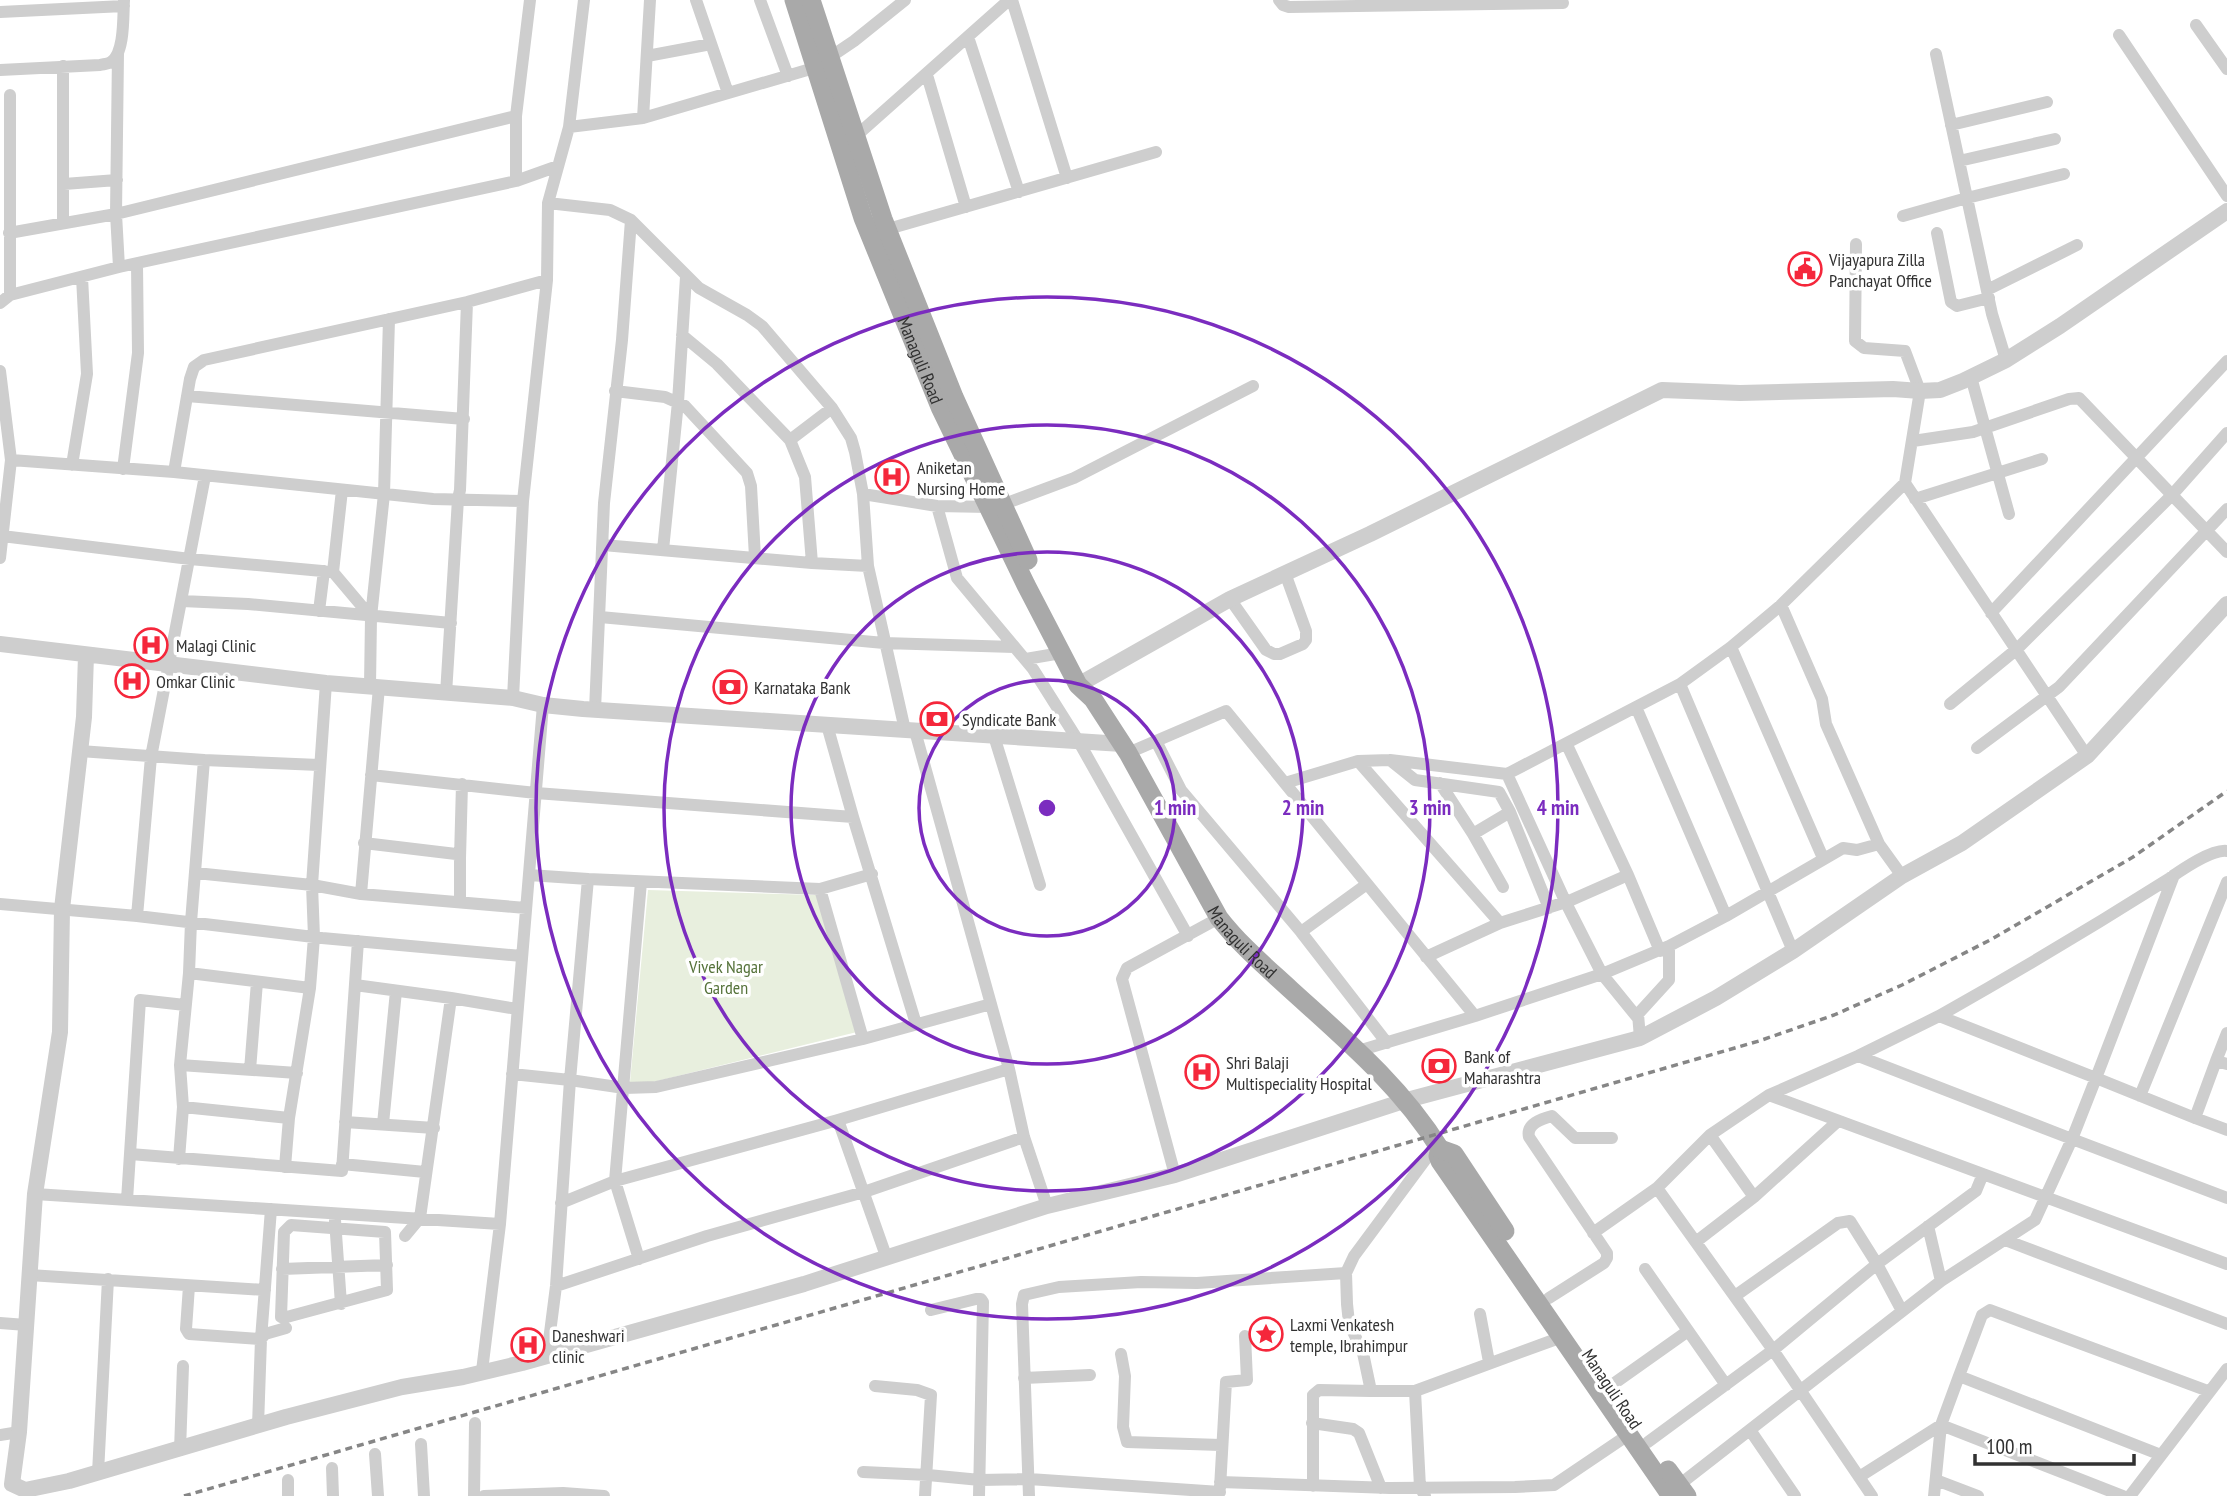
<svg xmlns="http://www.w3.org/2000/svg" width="2227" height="1496" font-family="'PT Sans Narrow',sans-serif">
<rect width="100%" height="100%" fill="#fff"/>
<path fill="#e8efde" d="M648,890L816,895L857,1032L649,1083L630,1082Z"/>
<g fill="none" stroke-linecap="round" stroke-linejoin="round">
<path stroke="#cecece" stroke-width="12" d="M696,0L728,93
M760,0L788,76
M1012,0L1067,178
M1279,0L1283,5L1289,7L1563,3
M0,12L124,6
M2196,25L2227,69
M2119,35L2227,196
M968,37L1019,192
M1936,54L1992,314L2006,360
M647,56L711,44
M63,66V223
M0,70L100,65C104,64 108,64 111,62C125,53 123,15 124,0
M927,75L966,207
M10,95V295
M643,118L650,0
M1951,125L2047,102
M569,127L643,118L814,68L854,41L905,0
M856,136L1009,0
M1959,161L2055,139
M516,181V116L530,0
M64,184L117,180
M548,203L610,210L631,220L699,288L747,315L762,326L832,408L851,438L855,452L863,494L868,566L905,730
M1903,216L1967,198L2064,174
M888,229L1156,152
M9,233L116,214L118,53
M1937,233L1951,302L1957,306L1989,298
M119,267L116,214L516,116
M1987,290L2077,245
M0,303L10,295L119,267L516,181L558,166
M682,335L717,364L790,440L805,477L812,563
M0,371L11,460L0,558
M1971,377L2009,514
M615,391L665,397L685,406L747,473L751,486L755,557
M187,396L464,419
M790,440L832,408
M1913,441L1973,432L2069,399L2079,398L2172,495L2227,433
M11,460L174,472L433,499L523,501
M72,465L87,374L82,277
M123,469L138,353L137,264
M174,472L190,379L194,367L204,360L467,302L547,280
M1905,483L2087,756
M342,490L333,572L371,617L370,686
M863,494L937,506L989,507L1004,504L1074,478L1253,386
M1915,499L2042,459
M937,506L957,578L1033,669L1079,742L1188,936
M2,536L190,559L333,572
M603,545L812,563L868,566
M663,550L678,402L686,277
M1230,599L1266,650L1274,654H1280L1303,644L1306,640V631L1285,573
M182,601L248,604L451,623
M1781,605L1822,699L1826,724L1879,844
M319,611L324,571
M1991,613L2227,361
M371,617L384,494L389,319
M600,617L884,643L1014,647
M1731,647L1823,858
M1026,659L1061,653
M1680,684L1793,951
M446,694L458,499L460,490L467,302
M513,698L523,501L547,280L548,203L569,127L584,0
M1950,704L2017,649L2172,495L2227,552
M1636,707L1726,916L1669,946
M595,710L604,503L622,340L631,220
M827,725L853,817L916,1024
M915,731L1009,1069
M994,736L1040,885
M1156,741L1181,790L1301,932L1387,1043
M1567,745L1628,875L1660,951
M1977,748L2059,687L2227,509
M80,751L204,760L319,765
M1128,753L1226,711L1475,1016L1358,1051
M1390,760L1415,780L1499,792L1510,812L1549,908
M1358,761L1500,923L1426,957
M1507,774L1566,903L1602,974L1637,1017
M371,775L536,793L853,817
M1285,783L1358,761L1390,760L1507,774L1680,684L1731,647L1781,605L1905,483L1920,391L1905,351L1864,348L1855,341L1856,244
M1440,783L1473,834L1503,887
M1473,834L1510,812
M364,843L456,854L460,858V902
M460,858L462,784
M196,873L312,885L361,894L526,908
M529,875L588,879L570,1080L624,1088L656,1087L863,1039L820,889L588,879
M820,889L872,874
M361,894L379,687
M0,904L137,916L322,938L522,956
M137,916L151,757L205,476
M1726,916L1843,848L1857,850L1879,844L1902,876
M1500,923L1569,901L1628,875
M1301,932L1367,884
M189,973L310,988
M355,985L451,998L517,1009
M1475,1016L1602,974L1669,946V980L1638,1014L1640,1038
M1939,1016C2017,972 2094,926 2170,878C2183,869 2212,849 2227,851
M863,1039L991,1004
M1858,1056L2072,1139L2035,1220L1941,1281L1928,1226
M2216,1061L2227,1033
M2227,1064L2216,1061L2195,1118L2096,1078L2072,1139L2227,1198
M180,1065L297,1073
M250,1070L257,982
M512,1074L570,1080L556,1286L547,1356
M1769,1095L2227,1264
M2140,1096L2227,882
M183,1107L289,1118
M2195,1118L2227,1130
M838,1120L886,1256
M1838,1121L1754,1197L1710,1135L1769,1095L1858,1056L1939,1016L2096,1078L2174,875
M345,1122L434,1128
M383,1124L396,991
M130,1154L342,1171L358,941
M179,1159L183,1107L180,1065L189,973L191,922L204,760
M342,1164L425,1172
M285,1167L289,1118L310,988L314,937L312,885L326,683
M1175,1175L1122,979L1127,968L1219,918
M1657,1188L1710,1135
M35,1194L500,1224
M127,1200L140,1000L185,1005
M561,1203L615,1181L838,1120L1009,1069L1024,1137L1047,1206
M335,1220L341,1304
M291,1225L385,1232L387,1290L283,1318L281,1317L284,1232Z
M1593,1233L1657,1188L1773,1350L1648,1442
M405,1236L420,1218L451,998
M2005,1240L2227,1324
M1697,1241L1754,1197
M639,1259L615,1181L641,882
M282,1269L387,1265
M1645,1269L1726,1385
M29,1275L265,1290
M189,1286L186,1329L189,1334L261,1339L265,1334L286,1328
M556,1286L707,1236L864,1192L1024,1137
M1735,1296L1838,1223L1850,1221L1877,1264L1902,1311
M1549,1298L1604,1263L1607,1258V1253L1529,1137C1526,1124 1541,1119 1552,1116L1575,1138H1612
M931,1310L976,1299H981L983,1302L979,1496
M1480,1314L1489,1362
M0,1323L26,1325
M1121,1354L1125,1376L1123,1427L1127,1442L1221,1445
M482,1371L500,1224L543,705
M1959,1376L1982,1315L1990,1310L2208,1391
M1024,1378L1090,1375
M875,1386L917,1390L931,1395L925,1496
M1609,1387L1688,1331
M1415,1391L1562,1337
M1312,1423L1353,1429L1359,1433L1381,1488
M258,1426L261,1339L271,1209
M1750,1430L1795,1496
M0,1435L19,1432
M421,1444L424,1496
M180,1450L183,1366
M375,1454L378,1496
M332,1468L333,1496
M863,1472L928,1475L980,1480L1029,1479L1220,1492
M98,1473L108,1279
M1859,1477L1941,1425L2123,1496
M288,1480V1496
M1936,1480L1978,1496
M1220,1482L1390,1488L1515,1487L1554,1485L1628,1435
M1679,1485L1941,1281
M1313,1486V1395L1319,1390L1371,1391
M1220,1488L1226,1382L1247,1380L1245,1336
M474,1496L475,1423
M484,1496L563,1493L604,1496
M1029,1496L1022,1304L1024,1295L1059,1287L1141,1282L1197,1283L1346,1273
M1425,1496L1420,1487L1415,1391H1371L1363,1353L1349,1323L1347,1304L1346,1273L1354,1256L1437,1144
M1872,1496L1773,1350L1877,1264L1976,1191L1983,1174
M1934,1496L1941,1425L1959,1376L2161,1455
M2130,1496L2227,1369"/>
<path stroke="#cecece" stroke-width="16" d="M0,644L326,683L513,698L543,705L583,709L1122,744
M86,655L84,717L62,909L60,1032L35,1194L19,1432L12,1484L25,1490L69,1481L286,1417L402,1387L463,1377L522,1363L804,1284L1047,1206L1175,1175L1407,1100L1640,1038L1716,998L1793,951L1902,876L1962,843L2087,756L2227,604
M1078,685L1230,599L1370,534L1662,390L1740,393L1893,389L1920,391L1940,390L1963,381L2006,360L2060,326L2227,211"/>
<g stroke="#a9a9a9" stroke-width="19">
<path id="s1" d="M794,0L863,218L940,407L1026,585L1078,685L1093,699L1128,753L1219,918C1240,945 1265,966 1291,990C1345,1039 1401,1086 1440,1149L1438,1156L1440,1161L1671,1496"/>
<path d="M811,0L883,219L954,397L1028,560"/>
<path d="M1440,1149L1454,1154L1505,1231"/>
<path d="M1668,1470L1687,1496"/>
</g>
<path stroke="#868686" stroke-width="3.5" stroke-dasharray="7 5" stroke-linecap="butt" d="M184,1496L1759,1041L1834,1015L1902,985L1992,939L2133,857L2227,791"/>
</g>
<g fill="none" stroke="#7b2cbf" stroke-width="3.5">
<circle cx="1047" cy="808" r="128"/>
<circle cx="1047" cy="808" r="256"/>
<circle cx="1047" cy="808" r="383"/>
<circle cx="1047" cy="808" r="511"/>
</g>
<defs>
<symbol id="civic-ring" viewBox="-11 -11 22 22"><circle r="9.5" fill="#fff" stroke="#f5273b" stroke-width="1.5"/><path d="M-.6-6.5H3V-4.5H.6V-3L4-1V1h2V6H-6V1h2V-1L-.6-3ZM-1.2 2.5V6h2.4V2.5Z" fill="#f5273b"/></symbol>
<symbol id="hospital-ring" viewBox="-11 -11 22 22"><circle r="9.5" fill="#fff" stroke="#f5273b" stroke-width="1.5"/><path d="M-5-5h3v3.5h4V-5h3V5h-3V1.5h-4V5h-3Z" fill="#f5273b"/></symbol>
<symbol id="bank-ring" viewBox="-11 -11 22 22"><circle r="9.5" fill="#fff" stroke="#f5273b" stroke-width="1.5"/><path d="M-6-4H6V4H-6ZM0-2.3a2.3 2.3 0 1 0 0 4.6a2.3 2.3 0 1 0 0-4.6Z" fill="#f5273b"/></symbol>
<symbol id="sight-ring" viewBox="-11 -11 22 22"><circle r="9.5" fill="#fff" stroke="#f5273b" stroke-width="1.5"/><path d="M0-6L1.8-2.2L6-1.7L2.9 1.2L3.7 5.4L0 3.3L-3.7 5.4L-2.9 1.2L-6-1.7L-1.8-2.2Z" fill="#f5273b"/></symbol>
</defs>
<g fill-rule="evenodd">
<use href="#civic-ring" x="1786" y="250" width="38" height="38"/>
<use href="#hospital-ring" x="873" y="458" width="38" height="38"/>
<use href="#hospital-ring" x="132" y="626" width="38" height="38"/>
<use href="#hospital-ring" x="113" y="662" width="38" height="38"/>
<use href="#bank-ring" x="711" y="668" width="38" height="38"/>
<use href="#bank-ring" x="918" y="700" width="38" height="38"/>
<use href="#bank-ring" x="1420" y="1047" width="38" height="38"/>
<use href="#hospital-ring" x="1183" y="1053" width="38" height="38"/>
<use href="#sight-ring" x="1247" y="1315" width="38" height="38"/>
<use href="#hospital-ring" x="509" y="1326" width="38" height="38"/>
</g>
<g text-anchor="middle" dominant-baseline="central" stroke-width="7" stroke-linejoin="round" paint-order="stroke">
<g font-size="18" fill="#313131" stroke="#fff" text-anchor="start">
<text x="1829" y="259">Vijayapura Zilla<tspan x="1829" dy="21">Panchayat Office</tspan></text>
<text x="917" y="467">Aniketan<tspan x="917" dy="21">Nursing Home</tspan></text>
<text x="176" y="645">Malagi Clinic</text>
<text x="156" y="681">Omkar Clinic</text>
<text x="754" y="687">Karnataka Bank</text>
<text x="962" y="719">Syndicate Bank</text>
<text x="1464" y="1056">Bank of<tspan x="1464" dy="21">Maharashtra</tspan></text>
<text x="1226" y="1062">Shri Balaji<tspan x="1226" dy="21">Multispeciality Hospital</tspan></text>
<text x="1290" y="1324">Laxmi Venkatesh<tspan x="1290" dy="21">temple, Ibrahimpur</tspan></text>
<text x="552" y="1335">Daneshwari<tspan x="552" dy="21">clinic</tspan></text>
</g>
<g font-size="18" fill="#313131" stroke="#fff">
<text stroke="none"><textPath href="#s1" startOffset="382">Managuli Road</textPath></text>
<text stroke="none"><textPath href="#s1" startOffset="1050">Managuli Road</textPath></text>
<text transform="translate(1612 1389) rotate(56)">Managuli Road</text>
</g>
<g font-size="18" fill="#55723a" stroke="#fff">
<text x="726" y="966">Vivek Nagar<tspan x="726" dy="21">Garden</tspan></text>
</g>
</g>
<circle cx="1047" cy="808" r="10" fill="#7b2cbf" stroke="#fff" stroke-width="3.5"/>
<g font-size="21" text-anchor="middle" font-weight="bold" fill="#7b2cbf" stroke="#fff" stroke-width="7" stroke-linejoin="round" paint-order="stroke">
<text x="1175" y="815">1 min</text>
<text x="1303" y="815">2 min</text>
<text x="1430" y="815">3 min</text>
<text x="1558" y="815">4 min</text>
</g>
<path d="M1975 1454v10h159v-10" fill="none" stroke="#313131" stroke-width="3.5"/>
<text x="1986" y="1454" font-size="21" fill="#313131" stroke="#ffffff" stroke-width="5" paint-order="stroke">100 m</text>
</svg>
